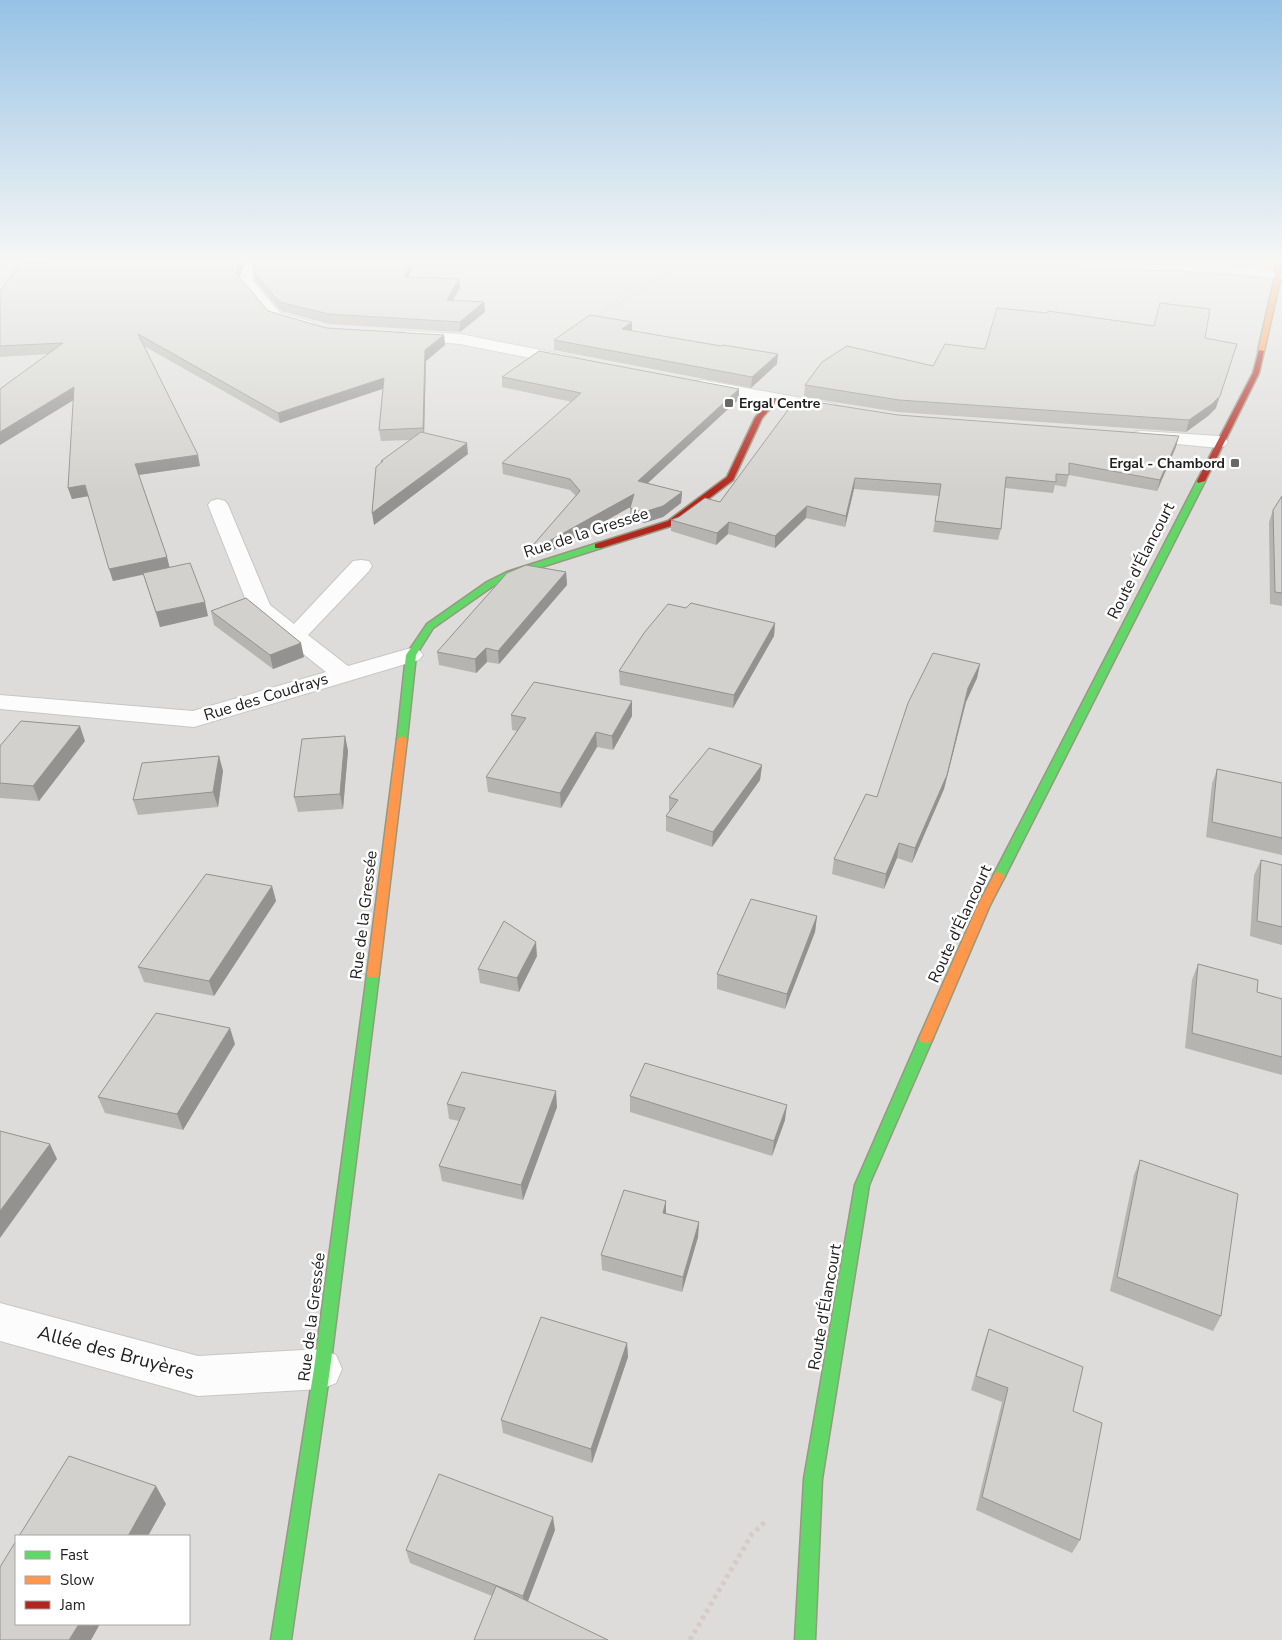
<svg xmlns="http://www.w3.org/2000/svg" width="1282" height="1640" font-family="'Nunito Sans',sans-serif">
<rect width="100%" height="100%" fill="#eeede8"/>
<path fill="#dddcda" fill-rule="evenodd" d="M0,262H1282V1640H0ZM16,1536H189V1624H16Z"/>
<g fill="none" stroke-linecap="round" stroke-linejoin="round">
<defs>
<path id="lane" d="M1076,262C1142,262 1217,257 1282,273V279L1229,273L1082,266Z"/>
<path id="street" d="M246,262H260L253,281L280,313L312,322L315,325L312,328L307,330L270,319L239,281Z
M406,331L460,334L571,356L577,358L579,361L577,364L571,366L460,344L400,339L398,336L400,333Z
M702,380L829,403L835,404L838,408L835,412L829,413L696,389L694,385L696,381Z
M1141,431L1219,436L1225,438L1228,442L1225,446L1219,448L1135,440L1132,436L1135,432Z
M218,499L225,501L228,505L270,605L294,624L353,561L361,560L369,561L372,566L369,571L308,635L348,666L411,648L419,650L423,655L419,660L194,727L0,709V695L193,711L326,672L252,613L249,608L208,505L211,501Z
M0,1303L198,1356L322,1349L336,1355L342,1369L336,1383L322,1389L198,1396L0,1341Z"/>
<path id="fast" d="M1198,479L1205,481L1005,876L999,880L995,879L993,876Z
M598,543L601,544V548L513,576L493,586L433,628L416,655L407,739L402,742L398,741L397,739L406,655L427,624L487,582L507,572Z
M373,969L378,971L379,974L330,1369L291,1640H271L314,1369L367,974L368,971Z
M926,1033L931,1034L933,1038L869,1185L822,1479L815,1640H795L804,1479L855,1185L919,1038L921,1034Z"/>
<path id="slow" d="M1275,262H1281V276L1264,351L1261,353L1258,351L1275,276Z
M402,736L407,739L379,974L378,977H368L367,974L397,739Z
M999,872L1005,876L990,905L933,1038L931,1042L926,1043L921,1042L919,1038L978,905L995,873Z"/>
<path id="jam" d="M1259,350L1264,351L1259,373L1205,481L1198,483L1197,481L1253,373Z
M771,397L778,399L762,418L733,480L674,525L601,548H595V544L668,521L727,477L755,418Z"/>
</defs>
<use href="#lane" stroke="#c7c6c4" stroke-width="3"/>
<use href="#street" stroke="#c7c6c4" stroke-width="2"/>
<use href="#fast" stroke="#959980" stroke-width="3"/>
<use href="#slow" stroke="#959980" stroke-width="3"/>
<use href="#jam" stroke="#959980" stroke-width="3"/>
<path stroke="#d7cac7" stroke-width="2" stroke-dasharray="1 1" stroke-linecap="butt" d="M594,318L684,265L680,262"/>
<path stroke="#d7cac7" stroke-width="5" stroke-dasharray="4 4" stroke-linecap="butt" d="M690,1640L752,1534L766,1521"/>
<use href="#lane" fill="#fcfcfc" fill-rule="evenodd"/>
<use href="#street" fill="#fcfcfc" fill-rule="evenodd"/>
<use href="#fast" fill="#63d668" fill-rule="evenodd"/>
<use href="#slow" fill="#ff974d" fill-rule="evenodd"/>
<use href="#jam" fill="#b3261e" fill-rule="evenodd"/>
</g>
<path fill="#b5b4b0" d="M244,262L239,277L268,311L326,328L444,335L445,345L426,361L424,433L468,454L374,525L381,461L411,440L381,441L379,430L383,389L280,423L144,346L200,466L139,475L167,557L169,567L208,616L160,627L143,574L113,581L89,496L72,499L68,488L73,400L48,354L0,357V291Z
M253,271L459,279L460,288L453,301L484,302L485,312L460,332L329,324L281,311L255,281Z
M1047,313L1205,338L1216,408L1208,416L1186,432L897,412L804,397L805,385L933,366L985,349Z
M632,322V331L721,346L777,364L751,388L554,350V340Z
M502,377L739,399L648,483L682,492L681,503L663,517L644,523L630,519V507L550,552L535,557L534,556V544L576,496L570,490L503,474L502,463L572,402L502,387Z
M898,415L1176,447L1157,491L1069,475L1066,487L1055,485L1053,493L1005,488L1001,529L998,540L933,532L939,496L854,489L845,527L806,518L775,548L728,534L716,545L671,531V520L720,502Z
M1282,496V606L1270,604L1269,522L1273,510Z
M566,572L567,585L499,664L487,662L476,673L439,665L437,652Z
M686,608L775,623L774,636L733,708L620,685L619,671Z
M211,611L304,657L273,669L214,625Z
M980,664L977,678L966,702L944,789L912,863L897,858L884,889L832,874L834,859L877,797Z
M511,715L632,716L613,750L597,747L561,808L488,792L486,777L517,731L512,730Z
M345,736L348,751L343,809L298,812L294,797Z
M85,741L39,801L0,798V746Z
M219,756L223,771L218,807L138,815L133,800Z
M762,765L760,780L712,847L666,831V816L669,812V797Z
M1217,769L1282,783V855L1206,837L1212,784Z
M1261,860L1282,865V945L1250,936L1254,875Z
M272,886L276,901L214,996L144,982L138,967Z
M817,916L815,932L785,1009L717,989V974Z
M537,956L519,992L480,983L478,969Z
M1198,964L1257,992L1282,999V1075L1185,1048L1192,980Z
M235,1044L183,1130L105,1113L98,1097Z
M630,1096L785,1120L772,1156L630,1112Z
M447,1104L557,1107L523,1200L442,1181L439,1166L459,1121L449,1119Z
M1140,1160L1221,1316L1213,1331L1110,1291L1134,1175Z
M666,1213L699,1222L698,1237L682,1292L602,1270L601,1255Z
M989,1329L1073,1411L1080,1540L1072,1553L976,1510L1002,1402L971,1390L984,1343Z
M627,1343L628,1357L592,1463L503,1433L501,1420Z
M555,1530L528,1601L492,1596L410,1563L406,1550Z"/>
<path fill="#939290" d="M239,262H244L238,282L236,273Z
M410,262H415L405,286L404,277Z
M459,279L460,288L447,310V300Z
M484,302L485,312L460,332V322Z
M632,322V332L622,329Z
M444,335L445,345L426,361L424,439L423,428L425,350Z
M1237,344L1216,408L1208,416L1186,432L1189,420Z
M778,354L777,364L751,388L752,377Z
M384,378L385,388L280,423L278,413Z
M74,387L77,398L0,445V432Z
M739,389V399L638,492V481Z
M1179,436L1176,447L1157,491L1160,480Z
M467,443L468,454L374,525L372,513Z
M198,455L200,466L138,475L135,464Z
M855,478L854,489L845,527L846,516Z
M85,485L89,496L72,499L68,488Z
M682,492L681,503L663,517L644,523V512Z
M634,494V505L550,552L535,557V545Z
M807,506L806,518L775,548V536Z
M729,522L728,534L716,545L717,533Z
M167,557L170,569L113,581L109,569Z
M566,572L567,585L499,664L498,651Z
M205,602L208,616L160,627L156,612Z
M775,623L774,636L733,708L734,695Z
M301,643L304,657L273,669L270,655Z
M486,648L487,662L476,673L475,659Z
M980,664L977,678L966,702L944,789L912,863L915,848L968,688Z
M632,701V716L613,750L612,736Z
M80,726L85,741L39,801L33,786Z
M596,732L597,747L561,808L560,793Z
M345,736L348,751L343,809L340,794Z
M219,756L223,771L218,807L213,792Z
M762,765L760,780L712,847L713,832Z
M899,843L897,858L884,889L886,874Z
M272,886L276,901L214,996L209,981Z
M817,916L815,932L785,1009L787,994Z
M536,942L537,956L519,992L517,978Z
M230,1028L235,1044L183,1130L177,1114Z
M556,1091L557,1107L523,1200L521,1185Z
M787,1105L785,1120L772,1156L774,1141Z
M50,1144L57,1159L0,1238V1211Z
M666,1201V1216L663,1213Z
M699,1222L698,1237L682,1292L683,1277Z
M627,1343L628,1357L592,1463L591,1449Z
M156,1486L166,1504L148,1536H128Z
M553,1517L555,1530L525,1609L523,1596Z
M79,1624H100L91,1640H69Z"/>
<path fill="#d2d1cd" stroke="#939290" d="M239,262L236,273L268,311L326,328L444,335L425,350L423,428L379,430L384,378L278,413L138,334L198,455L135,464L167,557L109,569L85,485L68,488L74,387L0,432V389L63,343L0,346V291L21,263Z
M256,262H410L404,277L459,279L447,300L484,302L460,322L328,314L279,302L253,271Z
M1160,303L1210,309L1205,338L1237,344L1220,396L1212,404L1189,420L899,400L805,385L822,362L847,346L933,366L945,344L985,349L997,308L1047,313L1048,311L1154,326Z
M590,315L632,322L622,329L721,346L723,345L778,354L752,377L554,340Z
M539,351L739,389L638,481L682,492L663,506L644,512L630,508L634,494L549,541L535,545L534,544L580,491L570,479L502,463L581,393L502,377Z
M796,399L898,415L1179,436L1160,480L1069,463V475L1056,474V482L1006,477L1001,529L935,521L941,484L855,478L846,516L807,506L775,536L729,522L717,533L671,520L679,517L705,498L720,502Z
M421,432L467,443L372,513L376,467L383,461H381Z
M1282,496V593L1275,592L1273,510Z
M190,563L205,602L156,612L143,573Z
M526,565L566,572L498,651L486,648L475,659L437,652L507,573Z
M246,598L301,643L270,655L211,611Z
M691,603L775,623L734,695L619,671L644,633L668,604L686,608Z
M933,653L980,664L968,688L947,775L915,848L899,843L886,874L834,859L866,794L877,797L908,703Z
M534,682L632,701L612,736L596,732L560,793L486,777L526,718L511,715Z
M21,721L80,726L33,786L0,783V746Z
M345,736L340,794L294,797L302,739Z
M709,748L762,765L713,832L666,816L678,800L669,797Z
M219,756L213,792L133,800L142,763Z
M1217,769L1282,783V838L1212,822Z
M1261,860L1282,865V927L1257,921Z
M206,874L272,886L209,981L138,967Z
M751,899L817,916L787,994L717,974Z
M504,921L536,942L517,978L478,969Z
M1198,964L1258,980L1257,992L1282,999V1057L1192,1033Z
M156,1013L230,1028L177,1114L98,1097Z
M645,1063L787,1105L774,1141L630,1096Z
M462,1072L556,1091L521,1185L439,1166L465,1108L447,1104Z
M0,1131L50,1144L0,1211Z
M1140,1160L1238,1194L1221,1316L1117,1277Z
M624,1190L666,1201L663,1213L699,1222L683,1277L601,1255Z
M541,1317L627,1343L591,1449L501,1420Z
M989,1329L1083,1367L1073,1411L1102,1423L1080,1540L982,1497L1008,1388L976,1376Z
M69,1456L156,1486L128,1536H19Z
M439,1474L553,1517L523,1596L406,1550Z
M16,1541V1624H79L69,1640H0V1567Z
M496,1586L608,1640H474Z"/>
<linearGradient id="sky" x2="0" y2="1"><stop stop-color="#96c2e5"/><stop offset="0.53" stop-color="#f7f7f5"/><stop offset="1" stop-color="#f7f7f5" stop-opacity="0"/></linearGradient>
<rect width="1282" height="492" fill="url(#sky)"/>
<g fill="#686866" stroke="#fff" stroke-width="2">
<rect x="724" y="398" width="10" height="10" rx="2.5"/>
<rect x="1230" y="458" width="10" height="10" rx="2.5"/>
</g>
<g text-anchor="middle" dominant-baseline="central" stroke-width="5" stroke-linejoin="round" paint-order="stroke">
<g font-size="14" font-weight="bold" fill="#202020" stroke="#fff" text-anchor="start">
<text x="739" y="403">Ergal Centre</text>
<text x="1225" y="463" text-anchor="end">Ergal - Chambord</text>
</g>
<g font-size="16" fill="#202020" stroke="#fff">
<text transform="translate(586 533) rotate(-18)">Rue de la Gressée</text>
<text transform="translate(1141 561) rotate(-63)">Route d'Élancourt</text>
<text transform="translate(266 697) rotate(-17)">Rue des Coudrays</text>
<text transform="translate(364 915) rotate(-83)">Rue de la Gressée</text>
<text transform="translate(960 924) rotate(-65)">Route d'Élancourt</text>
<text transform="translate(825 1307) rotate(-80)">Route d'Élancourt</text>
<text transform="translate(312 1317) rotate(-83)">Rue de la Gressée</text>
</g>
<g font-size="19" fill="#202020" stroke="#fff">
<text transform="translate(116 1353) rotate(15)">Allée des Bruyères</text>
</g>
</g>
<rect x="15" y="1535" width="175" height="90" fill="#ffffff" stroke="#a6a6a6"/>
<rect x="25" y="1551" width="25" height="8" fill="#63d668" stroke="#a6a6a6"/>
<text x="60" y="1560" font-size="15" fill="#202020">Fast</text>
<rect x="25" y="1576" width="25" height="8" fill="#ff974d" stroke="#a6a6a6"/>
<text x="60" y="1585" font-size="15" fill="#202020">Slow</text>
<rect x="25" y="1601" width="25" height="8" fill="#b3261e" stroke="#a6a6a6"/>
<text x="60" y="1610" font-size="15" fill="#202020">Jam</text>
</svg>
